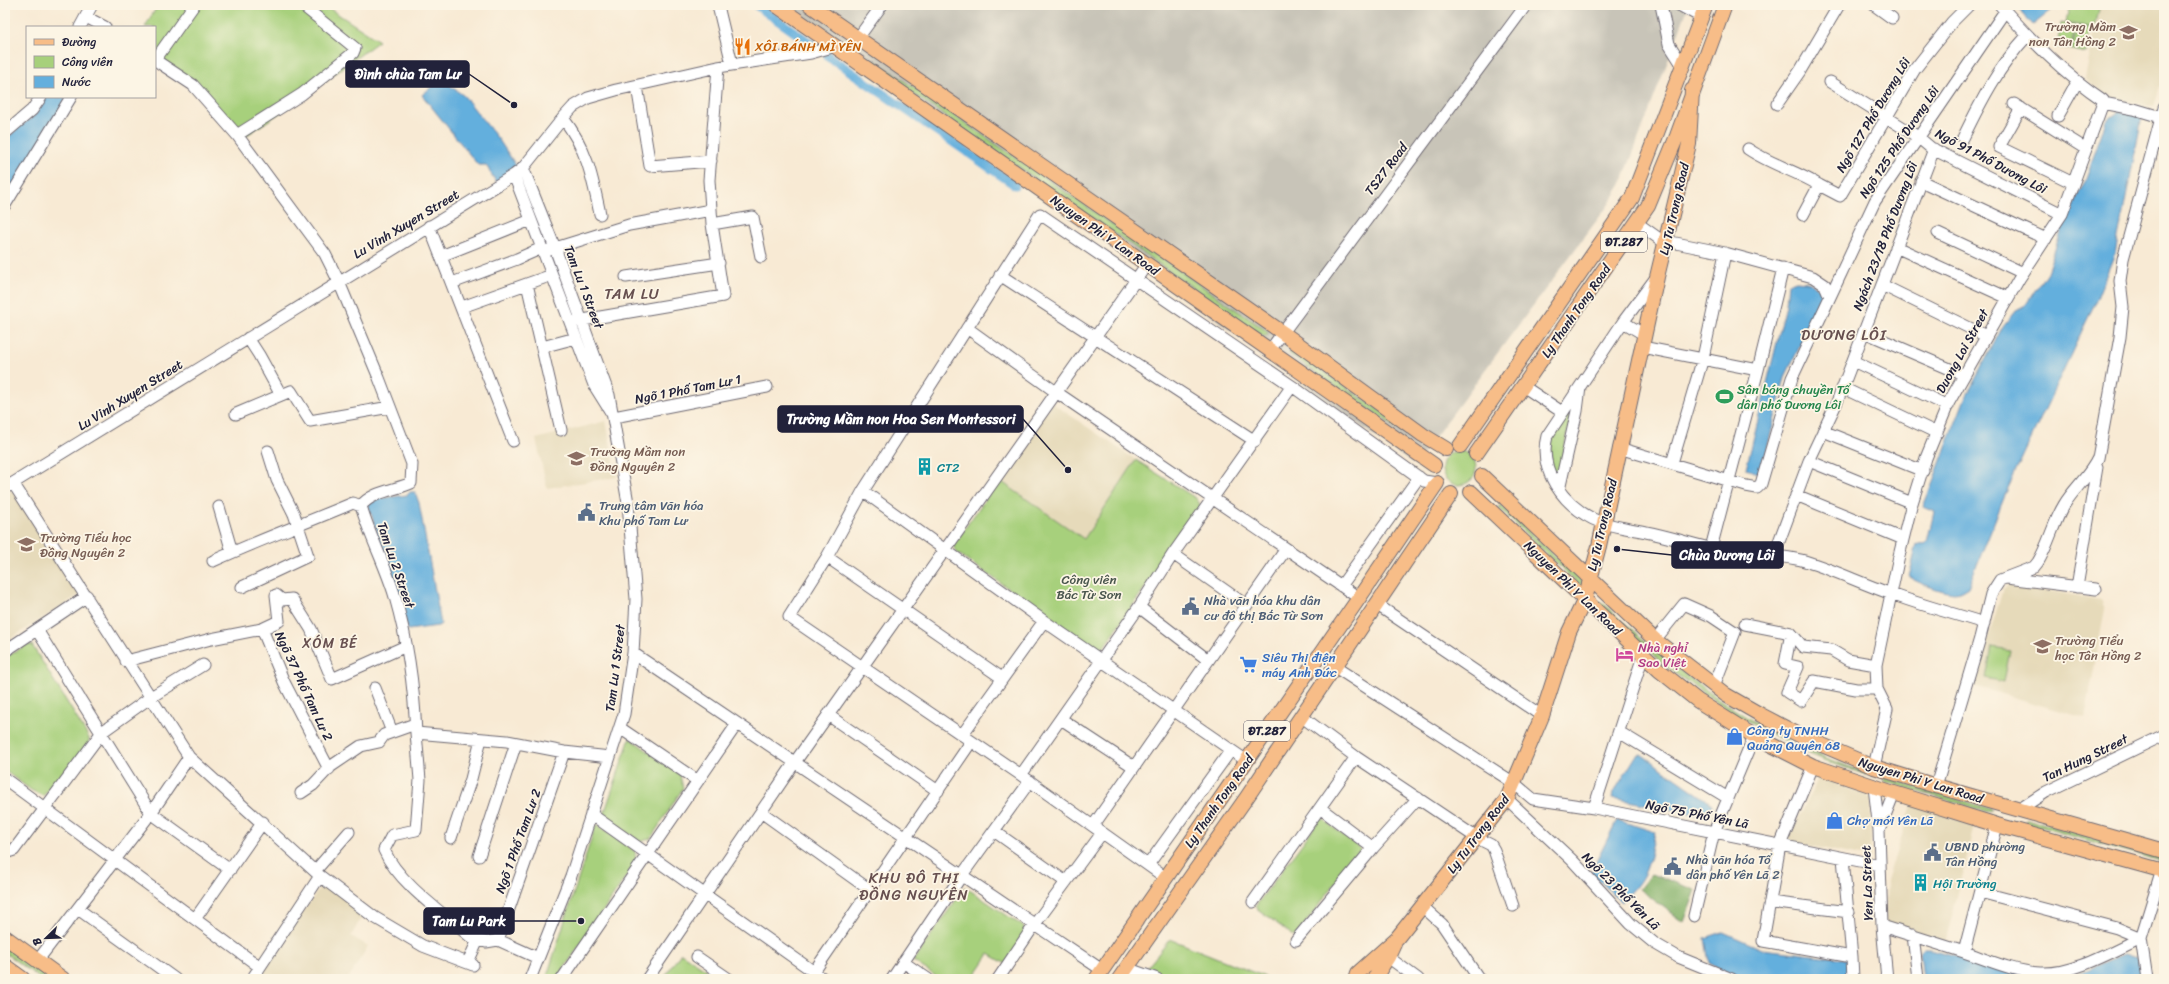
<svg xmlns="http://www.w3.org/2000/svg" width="2169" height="984" font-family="Sriracha,sans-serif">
<rect width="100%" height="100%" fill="#fcf5e5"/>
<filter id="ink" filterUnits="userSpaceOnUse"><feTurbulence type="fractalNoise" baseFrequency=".025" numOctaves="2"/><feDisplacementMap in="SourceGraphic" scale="8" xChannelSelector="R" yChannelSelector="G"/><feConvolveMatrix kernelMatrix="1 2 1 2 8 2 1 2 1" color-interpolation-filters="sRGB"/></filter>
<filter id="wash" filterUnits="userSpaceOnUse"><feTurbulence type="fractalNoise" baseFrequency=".012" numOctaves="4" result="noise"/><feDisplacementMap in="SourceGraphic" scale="16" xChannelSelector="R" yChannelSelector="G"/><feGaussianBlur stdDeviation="0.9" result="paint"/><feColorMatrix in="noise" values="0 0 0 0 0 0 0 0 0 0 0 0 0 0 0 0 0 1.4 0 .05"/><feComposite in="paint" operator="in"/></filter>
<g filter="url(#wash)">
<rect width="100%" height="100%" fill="#f8ead4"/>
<path fill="#e6daba" d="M2100,5H2164V73L2154,107L2111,98L2085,79Z
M1052,403L1136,460L1084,539L999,480Z
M606,421L617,477L547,488L536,439Z
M13,490L82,593L5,642V495Z
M2010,584L2101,600L2105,609L2085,718L1974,686L2003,589Z
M1819,777L1872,798L1870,858L1787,841Z
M1912,805L1975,826L1945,943L1885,924L1887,880Z
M323,883L364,913L351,936L368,946L348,979H258Z"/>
<path fill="#c8c4b8" d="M766,5H1689L1621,185L1609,204L1414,465L1027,181Z"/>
<path fill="#a7d07b" stroke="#64795b" d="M158,5H324L379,41L309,93L244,137L155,54V27H145Z
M2069,5H2099L2094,28L2066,23Z
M2061,23L2075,26L2071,50L2057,47Z
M2077,26L2090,28L2086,53L2072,50Z
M871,60H874L1267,331L1268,335L1263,336L870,64Z
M1291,349L1422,440L1423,443H1419L1289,354Z
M1572,408L1559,476L1552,475C1550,436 1549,438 1572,408Z
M1442 468a17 17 0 1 1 34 0a17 17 0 1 1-34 0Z
M1136,460L1197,499L1201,507L1103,648L1097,650L956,552L953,545L999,480L1084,539Z
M1501,505L1585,584L1584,587L1580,586L1498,507Z
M1600,602H1602C1679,675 1762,740 1865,772L1867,775L1835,764L1800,750L1731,712L1666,666L1600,604Z
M26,645H32L89,738V744L43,796L31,790L5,771V658Z
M1992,647L2010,650L2004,682L1986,678Z
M630,738L680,775L683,788L651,838L641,842L603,817Z
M1886,778L1991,809L1992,811L1988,812L1886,782L1884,780Z
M1321,818L1361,849L1295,937L1255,907Z
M2027,819L2164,858V862L2027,823L2025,820Z
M596,824L635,851L636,862L557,979H546Z
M965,887L1024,927L1025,935L1006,964L989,954L972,979H940L913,961Z
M1170,939L1270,979H1138Z
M5,946L6,947L50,979H41L5,953Z
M681,953L720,979H663Z"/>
<path fill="#85b26b" stroke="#546a53" d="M1651,874L1696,890L1684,922L1639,889Z"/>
<path fill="#64afdd" stroke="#43688c" d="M2015,5H2058L2033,25Z
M441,79L464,96L499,140L519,170L496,182L486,165H478L422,95Z
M46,97H68L5,199V139L36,114Z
M2120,111L2142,117L2115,253L2095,303L2008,488L1968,587C1963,590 1959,593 1954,593C1942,592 1918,583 1909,577L1917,544L1924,545L1927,542L1934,512L1923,507L1964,401L2003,326L2016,310L2025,306L2047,272L2063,227L2085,181L2106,121Z
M1796,281L1807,282L1826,292L1785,377L1766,453L1758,473L1746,469L1786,305L1788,284Z
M410,492H415L419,503L441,624L438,626L408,630L368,504L377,499L407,495Z
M1641,754L1711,803L1713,807L1710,812L1699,815L1613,798L1614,792L1636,756Z
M1617,820L1655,832C1648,867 1648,877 1621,902L1591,872Z
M1723,932L1762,949L1847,959L1849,979H1739L1709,963L1705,938Z
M1924,949H1931L2041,979H1923L1920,953Z
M2124,954L2136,958L2144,979H2049L2081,972Z"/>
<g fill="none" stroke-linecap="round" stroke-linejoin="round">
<path stroke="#64afdd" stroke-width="9" d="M756,5L813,45
M828,56L1015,185"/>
</g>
</g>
<g filter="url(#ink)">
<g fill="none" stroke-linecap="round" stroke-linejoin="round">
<defs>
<path id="minor" d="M1661,5L1669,44L1683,66
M1679,5L1701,17
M1874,5L1892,18
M719,10L732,64
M86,17L105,27
M80,27L92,5
M858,38L882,5
M155,60L193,85L237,135L325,254L339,282L379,378L412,464L411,483C396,490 371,492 361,506C370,537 386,566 395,597C408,642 414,687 416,733L507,741L564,752L610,757
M155,60L194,5
M1830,82L1918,137L1931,148L2062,214
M637,86L650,166L711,161
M2103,103L2134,109L2164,118
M1777,104L1800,71L1839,5
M2014,104L2086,149
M2021,108L1999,147L2073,183
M2058,116L2077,82
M563,118C587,149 592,176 600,214
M5,133L32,110L41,97
M237,135L302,94L353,53L355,48L302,5
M1963,138C1981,101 1999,66 2027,36
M1748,149C1770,164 1796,171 1819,185
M523,168L555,248L609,395L628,503L636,599L633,653L624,714L571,876L530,979
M514,175L594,385L614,417L767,387
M1921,181L2046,239
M5,205L71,97
M1803,215L1819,185L1840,196L1915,69L1952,22L1969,5
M1637,223L1661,240L1725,253L1703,358L1672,463
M712,224L753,217L761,257
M429,226L513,441
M1938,233L2023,273
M1896,247L2008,298
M549,250L629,225L711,210
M441,256L531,220
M1000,275L1255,441
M626,277L719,263
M1655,279L1623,322L1547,436C1538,470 1563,504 1593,519C1609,527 1629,528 1646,532C1672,537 1697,546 1723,551C1749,555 1775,554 1801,560C1830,568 1860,583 1889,593C1920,605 1952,613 1984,623
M452,283L517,259L542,248
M527,284L561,430
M1882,285L1986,336
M1830,297L1875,201L2005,11
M462,307L552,275
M577,321L723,296L712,224L709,180L718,67
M1623,322L1645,335
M967,328L1056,392L1359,598
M1864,332L1964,375
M248,338L259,355L281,395
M542,347L576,338
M1642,347L1758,370
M1270,350L1526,5
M1853,361L1948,406
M1523,386L1562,412
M1843,388L1937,433
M236,414L291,391L310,421L390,407
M1823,431L1923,471
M1619,448L1746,486L1757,488L1761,484L1792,378L1830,297L1825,285L1813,277L1725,253
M1809,461L1912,503
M13,483L189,757L320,876L374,917L423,946L473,965
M5,488L514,175L523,168L563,118L573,107L588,98L616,90L718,67L811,53L836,46
M1559,490L1577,411L1580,387
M863,491L1044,621L1247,761
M1796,495L1903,539
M219,507L232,552
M1711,548L1758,370L1783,268
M1173,554L1246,605
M1774,555L1809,461L1837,402L1934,149
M827,557L1002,678
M213,561C259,540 306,523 353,503L361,506
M2007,578L2096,589
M1341,586L1419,477
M242,587L308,556L294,514L277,480L268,451
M2077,587L2097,467
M1376,604L1542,716
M1139,607L1208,660
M1745,624L1791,633L1803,647L1831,650L1848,660L1876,665
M37,630L151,813L230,870
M1791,633L1785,664L1798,667L1787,692L1801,701L1814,681L1856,689H1877
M1655,640L1684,604L1711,616L1735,632L1714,686
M5,651L87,596
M633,653L1102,970
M126,661L211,639L262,629
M1335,667L1514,783L1533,799L1594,808L1880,865
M375,688L392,732
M828,715L938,791
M1301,716L1356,757L1477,838L1491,845L1494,850L1513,906
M1061,719L1134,767
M620,728L698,781
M1619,732L1728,798
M416,733L420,780L416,830L392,835L384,850C398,883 444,914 472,938L486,942L498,940L538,958
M962,735L1044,621
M1813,766L1780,845L1763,941L1852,957L1853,979
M1874,767L1887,709L1877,689L1876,665L1899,556L1912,503L1926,458L1949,402L2019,279L2062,214L2103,103V100C2064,74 2031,40 2000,5
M329,769L284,682L262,629L279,621L276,595L282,600L292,599L311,629L332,679L406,646
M1021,775L1139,607L1173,554L1292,386
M5,779L260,967
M1936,786L1980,638L1991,594L2000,580L2034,567L2038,562C2049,544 2053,523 2064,505C2074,488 2090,476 2098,458L2120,337L2123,307L2120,281L2123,259L2164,107
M1874,787L1879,830L1882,926L1887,979
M301,793L313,785L330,767L361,746L379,742L384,735L415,724
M1507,799L1572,860L1631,924L1654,943L1678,957L1732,979
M1320,808L1373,848
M1594,808L1643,656
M2020,809L2046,792L2164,735
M761,812L870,890
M591,814L824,979
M1093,826L1286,549
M1880,828L1894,793
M994,831L1066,882
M451,838L471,779L481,739
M5,850L8,852L14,850L102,732L151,697L203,665
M479,856L516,743
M1843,858L1852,957
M1148,865L1231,750
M315,871L349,832
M1166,878L1021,775L789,617L827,557L863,491L1040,214L1292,386L1424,481L1437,483
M1980,892L2117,928L2141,938
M1253,902L1356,757
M1770,902L1849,912
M1422,906L1442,924L1479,979
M78,909L175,979
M1694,916L1714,832L1754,736
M195,919L263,822
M1882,926L1964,952L1997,825
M1913,935L1918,979
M498,940L564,752
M1296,940L1373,848L1418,798
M1964,952C1988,960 2015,972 2041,973C2072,975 2113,951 2141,938
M697,957L729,979
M1388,957L1418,979
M38,960L151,813L189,757
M468,962L478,940
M903,962L928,979
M1126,968L1157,979
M252,979L320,876
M562,979L737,724
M647,979L795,762L1147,264
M809,979L971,742
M892,979L962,875L1030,781
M998,979L1035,924L1102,833
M2147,979L2141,938L2162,870"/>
<path id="major" d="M776,5L1434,465
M810,5L1283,333L1423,435L1446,449
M1460,446L1632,198L1706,5
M1476,454L1648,206L1677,136L1725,5
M1482,476L1655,640L1726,695L1761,715L1801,736L1874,767L1936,786L2164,851
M1471,492L1659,670L1698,701L1754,736L1813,766L1894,793L1997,825L2164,871
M5,937L63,979
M5,966L23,979
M1096,979L1359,598L1437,483
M1119,979L1247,797L1451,494
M1356,979L1358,973L1397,938L1507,799L1542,716L1569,632L1585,599L1599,546L1657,277L1689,144L1692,90
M1374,979L1388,957L1394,944"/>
</defs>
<use href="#minor" stroke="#6d6871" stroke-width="13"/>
<use href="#major" stroke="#6d6871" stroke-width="16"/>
<use href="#minor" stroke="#fff" stroke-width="11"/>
<use href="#major" stroke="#f7bd88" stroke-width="14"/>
</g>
</g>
<defs>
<symbol id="school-bare" viewBox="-9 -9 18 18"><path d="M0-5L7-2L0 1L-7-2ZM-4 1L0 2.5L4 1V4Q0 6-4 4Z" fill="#8d6e63" stroke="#fcf5e5" stroke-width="2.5" paint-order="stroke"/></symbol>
<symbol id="restaurant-bare" viewBox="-9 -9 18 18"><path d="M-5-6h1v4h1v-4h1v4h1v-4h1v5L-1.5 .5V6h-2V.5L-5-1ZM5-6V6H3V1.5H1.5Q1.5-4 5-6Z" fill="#e8710a" stroke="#fcf5e5" stroke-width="2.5" paint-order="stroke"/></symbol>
<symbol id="stadium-bare" viewBox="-9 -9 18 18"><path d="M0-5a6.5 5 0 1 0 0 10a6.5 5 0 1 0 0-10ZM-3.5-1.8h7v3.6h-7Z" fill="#2e9e5b" stroke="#fcf5e5" stroke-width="2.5" paint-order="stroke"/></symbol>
<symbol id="building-bare" viewBox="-9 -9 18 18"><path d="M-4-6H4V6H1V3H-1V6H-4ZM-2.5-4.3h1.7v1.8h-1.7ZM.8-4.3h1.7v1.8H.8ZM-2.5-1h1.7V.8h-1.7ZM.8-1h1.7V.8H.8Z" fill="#0f9aa8" stroke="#fcf5e5" stroke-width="2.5" paint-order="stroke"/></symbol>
<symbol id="civic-bare" viewBox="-9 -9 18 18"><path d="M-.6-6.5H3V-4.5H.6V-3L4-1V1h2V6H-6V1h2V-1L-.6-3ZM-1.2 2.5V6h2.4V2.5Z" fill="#5c6f8a" stroke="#fcf5e5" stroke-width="2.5" paint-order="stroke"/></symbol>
<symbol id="hotel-bare" viewBox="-9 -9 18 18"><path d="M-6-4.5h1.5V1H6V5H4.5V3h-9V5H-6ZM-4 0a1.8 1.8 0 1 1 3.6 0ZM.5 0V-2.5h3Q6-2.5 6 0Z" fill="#d1479c" stroke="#fcf5e5" stroke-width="2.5" paint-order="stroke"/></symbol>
<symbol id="supermarket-bare" viewBox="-9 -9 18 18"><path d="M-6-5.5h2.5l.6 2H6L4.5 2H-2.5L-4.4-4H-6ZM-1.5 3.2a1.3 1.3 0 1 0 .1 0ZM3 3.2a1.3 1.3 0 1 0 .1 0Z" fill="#3f7fe0" stroke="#fcf5e5" stroke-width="2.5" paint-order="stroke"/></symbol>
<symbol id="shop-bare" viewBox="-9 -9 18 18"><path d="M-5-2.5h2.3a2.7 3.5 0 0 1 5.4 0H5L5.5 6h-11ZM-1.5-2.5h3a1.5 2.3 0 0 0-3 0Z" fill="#3f7fe0" stroke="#fcf5e5" stroke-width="2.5" paint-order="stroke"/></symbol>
</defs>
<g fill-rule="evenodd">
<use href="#school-bare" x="2116" y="20" width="25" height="25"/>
<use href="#restaurant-bare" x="730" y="34" width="25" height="25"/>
<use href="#stadium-bare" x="1712" y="384" width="25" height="25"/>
<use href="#school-bare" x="564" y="446" width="25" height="25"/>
<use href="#building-bare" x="912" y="454" width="25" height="25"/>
<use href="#civic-bare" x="574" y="500" width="25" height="25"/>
<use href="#school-bare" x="14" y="532" width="25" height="25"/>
<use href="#civic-bare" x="1178" y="594" width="25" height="25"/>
<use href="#school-bare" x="2030" y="634" width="25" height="25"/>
<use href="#hotel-bare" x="1612" y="642" width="25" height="25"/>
<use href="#supermarket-bare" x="1236" y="652" width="25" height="25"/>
<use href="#shop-bare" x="1722" y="724" width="25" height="25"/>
<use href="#shop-bare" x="1822" y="808" width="25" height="25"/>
<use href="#civic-bare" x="1920" y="840" width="25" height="25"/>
<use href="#civic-bare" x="1660" y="854" width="25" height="25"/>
<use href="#building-bare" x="1908" y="870" width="25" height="25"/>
</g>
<g text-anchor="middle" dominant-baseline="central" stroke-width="3.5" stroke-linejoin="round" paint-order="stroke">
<g fill="#fcf5e5" stroke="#63616e" stroke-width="1">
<rect x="1601" y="232" width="46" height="20" rx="3"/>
<rect x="1244" y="721" width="46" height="20" rx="3"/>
</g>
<g font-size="12" font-weight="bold" fill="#22223b">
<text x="1624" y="242">ĐT.287</text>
<text x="1267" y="731">ĐT.287</text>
</g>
<g font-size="13" fill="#785e54" stroke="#fcf5e5" text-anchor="start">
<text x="2116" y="26" text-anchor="end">Trường Mầm<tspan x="2116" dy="15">non Tân Hồng 2</tspan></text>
<text x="590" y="451">Trường Mầm non<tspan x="590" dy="15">Đồng Nguyên 2</tspan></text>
<text x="40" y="537">Trường Tiểu học<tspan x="40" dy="15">Đồng Nguyên 2</tspan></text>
<text x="2055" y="640">Trường Tiểu<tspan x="2055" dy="15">học Tân Hồng 2</tspan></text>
</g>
<g font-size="13" fill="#c56008" stroke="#fcf5e5" text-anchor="start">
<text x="755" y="46">XÔI BÁNH MÌ YÊN</text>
</g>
<g font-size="13" fill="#22223b" stroke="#fcf5e5">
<text transform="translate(1873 115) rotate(-59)">Ngõ 127 Phố Dương Lôi</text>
<text transform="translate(1899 142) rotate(-56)">Ngõ 125 Phố Dương Lôi</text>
<text transform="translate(1991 161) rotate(28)">Ngõ 91 Phố Dương Lôi</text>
<text transform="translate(1386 169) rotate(-53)">TS27 Road</text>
<text transform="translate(1674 209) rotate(-77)">Ly Tu Trong Road</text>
<text transform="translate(406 224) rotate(-31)">Lu Vinh Xuyen Street</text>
<text transform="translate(1105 235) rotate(35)">Nguyen Phi Y Lan Road</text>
<text transform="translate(1885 236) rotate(-69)">Ngách 23/18 Phố Dương Lôi</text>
<text transform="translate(584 287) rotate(69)">Tam Lu 1 Street</text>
<text transform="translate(1576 311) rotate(-55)">Ly Thanh Tong Road</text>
<text transform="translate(1962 351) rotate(-61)">Duong Loi Street</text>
<text transform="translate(688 389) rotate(-11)">Ngõ 1 Phố Tam Lư 1</text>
<text transform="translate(130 395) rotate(-32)">Lu Vinh Xuyen Street</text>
<text transform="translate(1602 525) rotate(-77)">Ly Tu Trong Road</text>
<text transform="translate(396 565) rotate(71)">Tam Lu 2 Street</text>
<text transform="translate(1573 588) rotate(44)">Nguyen Phi Y Lan Road</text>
<text transform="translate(615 668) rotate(-83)">Tam Lu 1 Street</text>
<text transform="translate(304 686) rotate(65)">Ngõ 37 Phố Tam Lư 2</text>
<text transform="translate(2085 758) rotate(-26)">Tan Hung Street</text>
<text transform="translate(1921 780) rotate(17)">Nguyen Phi Y Lan Road</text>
<text transform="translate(1219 801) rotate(-55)">Ly Thanh Tong Road</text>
<text transform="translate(1697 814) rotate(11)">Ngõ 75 Phố Yên Lã</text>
<text transform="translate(1478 834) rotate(-53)">Ly Tu Trong Road</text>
<text transform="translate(518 841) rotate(-70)">Ngõ 1 Phố Tam Lư 2</text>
<text transform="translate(1867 883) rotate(-92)">Yen La Street</text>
<text transform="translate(1621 891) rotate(45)">Ngõ 23 Phố Yên Lã</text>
</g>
<g font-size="13" fill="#27864d" stroke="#fcf5e5" text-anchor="start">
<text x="1737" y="389">Sân bóng chuyền Tổ<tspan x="1737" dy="15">dân phố Dương Lôi</tspan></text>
</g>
<g font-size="13" fill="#0d838f" stroke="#fcf5e5" text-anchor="start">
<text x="937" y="467">CT2</text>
<text x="1933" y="883">Hội Trường</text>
</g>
<g font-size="13" fill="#4e5e75" stroke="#fcf5e5" text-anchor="start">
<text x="599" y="505">Trung tâm Văn hóa<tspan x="599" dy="15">Khu phố Tam Lư</tspan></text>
<text x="1204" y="600">Nhà văn hóa khu dân<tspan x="1204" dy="15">cư đô thị Bắc Từ Sơn</tspan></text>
<text x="1945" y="846">UBND phường<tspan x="1945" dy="15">Tân Hồng</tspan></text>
<text x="1686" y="859">Nhà văn hóa Tổ<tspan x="1686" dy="15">dân phố Yên Lã 2</tspan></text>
</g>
<g font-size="13" fill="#4a564e" stroke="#fcf5e5">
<text x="1089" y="579">Công viên<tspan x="1089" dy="15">Bắc Từ Sơn</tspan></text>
</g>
<g font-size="13" fill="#b23c85" stroke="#fcf5e5" text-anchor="start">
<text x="1638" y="647">Nhà nghỉ<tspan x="1638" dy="15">Sao Việt</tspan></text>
</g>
<g font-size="13" fill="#366cbe" stroke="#fcf5e5" text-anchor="start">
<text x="1262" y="657">Siêu Thị điện<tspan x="1262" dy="15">máy Anh Đức</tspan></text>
<text x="1747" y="730">Công ty TNHH<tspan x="1747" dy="15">Quảng Quyên 68</tspan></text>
<text x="1847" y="820">Chợ mới Yên Lã</text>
</g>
<g font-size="14" letter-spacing="1" fill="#675050" stroke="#fcf5e5">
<text x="330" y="643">XÓM BÉ</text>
</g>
<g font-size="15" letter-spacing="1" fill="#675050" stroke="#fcf5e5">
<text x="632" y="294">TAM LU</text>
<text x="1844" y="335">DƯƠNG LÔI</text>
<text x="914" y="878">KHU ĐÔ THỊ<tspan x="914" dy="17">ĐỒNG NGUYÊN</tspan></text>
</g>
</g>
<path fill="none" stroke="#22223b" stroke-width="1.5" d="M514 105L469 74M1068 470L1023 419M1617 549L1672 555M581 921L514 921"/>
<g fill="#22223b" stroke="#fcf5e5" stroke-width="1.5">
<circle cx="514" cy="105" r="4"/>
<circle cx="1068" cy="470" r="4"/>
<circle cx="1617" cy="549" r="4"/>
<circle cx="581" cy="921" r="4"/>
</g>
<g fill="#22223b" stroke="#22223b" stroke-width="1.5">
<rect x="346" y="61" width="123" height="26" rx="4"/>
<rect x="778" y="406" width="245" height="26" rx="4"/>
<rect x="1672" y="542" width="111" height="26" rx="4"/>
<rect x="424" y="908" width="90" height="26" rx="4"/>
</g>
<g font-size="14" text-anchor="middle" font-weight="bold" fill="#fff">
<text x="408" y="79">Đình chùa Tam Lư</text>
<text x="901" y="424">Trường Mầm non Hoa Sen Montessori</text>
<text x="1727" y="560">Chùa Dương Lôi</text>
<text x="469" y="926">Tam Lu Park</text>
</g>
<rect width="2169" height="984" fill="none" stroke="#fcf5e5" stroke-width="20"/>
<rect x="26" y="26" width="130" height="72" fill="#fcf5e5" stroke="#a5a1a1"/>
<rect x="34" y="39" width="20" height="6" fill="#f7bd88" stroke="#a5a1a1"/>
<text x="62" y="46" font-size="12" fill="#22223b">Đường</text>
<rect x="34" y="56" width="20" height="12" fill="#a7d07b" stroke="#a5a1a1"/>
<text x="62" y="66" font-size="12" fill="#22223b">Công viên</text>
<rect x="34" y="76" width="20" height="12" fill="#64afdd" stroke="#a5a1a1"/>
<text x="62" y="86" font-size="12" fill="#22223b">Nước</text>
<g transform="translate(46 938) rotate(247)" stroke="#fcf5e5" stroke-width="3" paint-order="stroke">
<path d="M0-3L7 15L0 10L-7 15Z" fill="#22223b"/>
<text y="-6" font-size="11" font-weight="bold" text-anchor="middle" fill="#22223b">B</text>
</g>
</svg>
